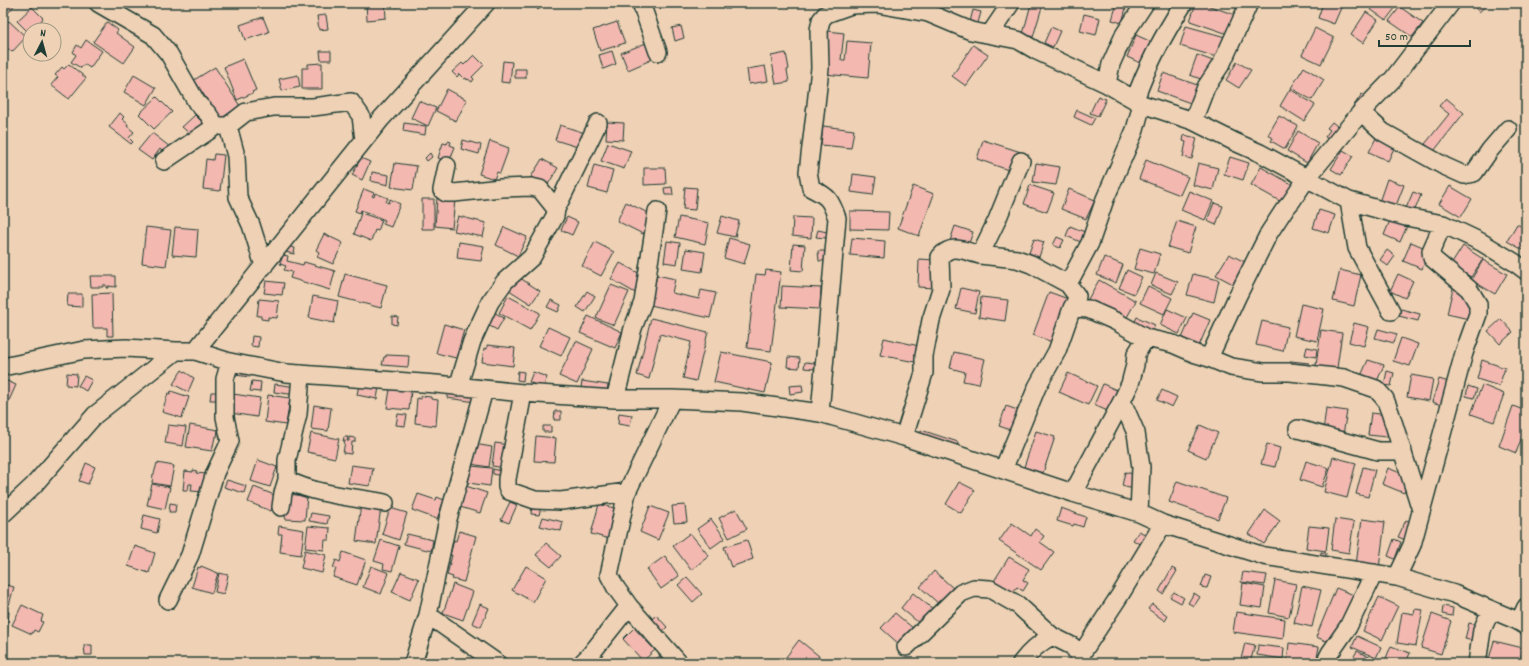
<svg xmlns="http://www.w3.org/2000/svg" width="1529" height="666" font-family="Dekko,sans-serif">
<rect width="100%" height="100%" fill="#efd2b5"/>
<filter id="ink" filterUnits="userSpaceOnUse"><feTurbulence type="fractalNoise" baseFrequency=".025" numOctaves="2"/><feDisplacementMap in="SourceGraphic" scale="8" xChannelSelector="R" yChannelSelector="G"/><feConvolveMatrix kernelMatrix="1 2 1 2 8 2 1 2 1" color-interpolation-filters="sRGB"/></filter>
<g filter="url(#ink)">
<path fill="#f3b8b0" stroke="#1f3d34" d="M3,3H16L8,13L3,10Z
M366,3H385L386,18L367,20Z
M394,3H408L396,7Z
M532,3H547L538,10Z
M657,3H677L659,9Z
M714,3H738L730,4V9H724L723,5L714,6Z
M1117,3L1127,4L1122,23L1112,20Z
M1196,3H1201L1238,16L1231,35L1190,21Z
M1323,3H1343L1334,24L1318,18Z
M1350,3H1363L1360,8Z
M1375,3H1399L1386,20L1370,9Z
M1471,3H1489L1479,12Z
M1031,4L1042,7L1033,37L1023,34Z
M32,7L43,18L41,21L44,25L39,30H30V34L17,21Z
M1400,7L1423,23L1412,37L1389,21Z
M973,10L981,12L978,23L970,22Z
M1366,12L1378,20L1363,43L1351,35Z
M1084,14L1100,18L1096,35L1080,31Z
M326,15L328,29L319,30L317,16Z
M263,17L269,32L245,40L240,25Z
M9,21L26,37L12,52L3,45V27Z
M107,22L118,30L116,33L135,47L124,63L93,42Z
M617,22L625,43L600,51L593,30Z
M681,26L684,38L675,41L672,28Z
M1186,26L1229,38L1223,59L1180,46Z
M1051,27L1060,31L1053,47L1044,43Z
M1315,28L1334,38L1321,64L1302,55Z
M828,31L844,33L841,60H845L847,41L871,43L868,78L824,74Z
M1136,35L1156,44L1147,66L1127,57Z
M86,40L102,51L90,68L84,64L81,68L71,62L76,55L73,52L77,45L81,48Z
M646,43L653,59L628,70L621,53Z
M973,45L988,55L966,86L952,76Z
M320,51H331V60H321Z
M612,51L616,64L603,69L599,55Z
M786,53L789,69L787,70L789,82L776,84L771,56Z
M474,55L484,65L472,77L474,79L472,82L468,79L467,80L466,78L464,79L459,74L457,77L452,72L462,63L464,65Z
M1197,55L1213,61L1206,81L1190,75Z
M243,59L256,90L252,92L253,93L237,100L224,67Z
M503,61L512,62L510,83L501,82Z
M1237,62L1251,70L1239,88L1226,80Z
M322,63V89H302V68H308V64Z
M69,64L86,78L69,99L51,85L58,77L55,75L62,67L64,69Z
M765,66L768,81L749,84L747,69Z
M215,67L240,106L220,119L194,80Z
M1304,67L1324,80L1312,100L1291,88Z
M515,69H526V78H515Z
M1163,73L1203,87L1196,105L1157,91Z
M134,75L156,88L146,105L124,92Z
M298,75L300,87L282,91L279,79Z
M447,89L467,100L456,121L436,111Z
M1290,89L1315,105L1304,121L1280,106Z
M1362,94L1367,98L1356,112L1352,108Z
M1098,96L1106,99L1098,116L1090,113Z
M157,97L172,112L154,129L139,114Z
M1446,98L1464,113L1434,151L1425,144L1449,114L1439,106Z
M419,101L436,108L428,126L411,118Z
M1077,110L1095,118L1091,125L1074,117Z
M120,113L124,117L122,119L128,124L127,126L134,132L129,138L133,142L131,144L109,127Z
M195,115L204,124L196,131L195,130L190,134L182,127Z
M1279,116L1298,126L1285,149L1271,141L1273,138L1268,135Z
M607,122L624,123L623,140L606,139Z
M1332,122L1341,129L1331,141L1325,137L1330,130L1327,128Z
M404,123L426,126L425,135L403,131Z
M560,125L585,133L581,148L555,140Z
M823,126L854,130L851,148L821,145Z
M1298,131L1318,143L1307,163L1287,151Z
M152,133L170,147L165,154L160,149L152,160L138,150Z
M1378,134L1396,144L1388,161L1369,152Z
M1184,135L1197,138L1192,159L1183,157L1186,142L1183,141Z
M463,140L481,145L479,154L461,149Z
M983,140L1021,152L1014,172L977,159Z
M448,141L451,142L450,145L455,147L449,162L438,158L443,143L447,144Z
M490,141L509,148L500,173L497,172L494,179L479,174Z
M608,143L631,151L624,169L601,161Z
M1343,150L1353,156L1341,175L1331,169Z
M430,153L432,157L427,161L425,158Z
M214,154L224,155L220,191L203,189L206,159L213,160Z
M1230,157L1249,163L1243,180L1224,174Z
M361,158L370,162L362,180L352,175Z
M542,159L558,168L547,186L531,177Z
M1146,160L1188,177L1180,195L1139,179Z
M395,163L417,166L413,190L391,187Z
M1036,163L1060,167L1056,185L1033,182Z
M1198,163L1218,168L1213,190L1193,185Z
M594,165L613,170L607,193L588,188Z
M1261,167L1295,186L1285,204L1251,185Z
M644,168H665L666,184L644,185Z
M372,172L389,175L388,185L371,181Z
M853,174L876,177L873,195L851,192Z
M1387,179L1404,185L1394,211L1378,205Z
M1030,185L1054,193L1047,212L1024,204Z
M913,186L934,194L919,236L898,228Z
M1450,186L1472,199L1461,217L1439,204Z
M672,187L673,195H665L664,188Z
M685,187L697,188L695,210L683,209Z
M364,189L374,193L372,196L374,197L375,193L388,198L386,202L389,203L390,199L400,204L391,227L383,224L385,220L361,210L360,213L355,211Z
M1069,189L1095,200L1086,219L1061,209Z
M1189,191L1213,201L1205,220L1181,210Z
M1413,192L1421,195L1412,217L1404,213Z
M437,198L455,200L452,228L435,226Z
M422,199H434V229H422Z
M626,202L652,215L643,234L617,221Z
M1214,203L1223,206L1216,225L1207,221Z
M1319,210L1335,215L1329,233L1313,228Z
M850,211L889,212L888,230L850,229Z
M361,213L382,220L378,231L375,230L371,241L354,234Z
M458,216L486,223L483,237L454,231Z
M722,216L739,221L735,237L717,233Z
M567,217L578,222L572,235L561,230Z
M679,217L709,223L705,244L675,237Z
M793,217L812,218L811,238L792,236Z
M1391,218L1408,224L1400,242L1384,235Z
M1177,221L1196,227L1188,253L1168,247Z
M1517,224L1526,229V245L1523,250L1507,241Z
M955,226L973,232L968,246L950,241Z
M1070,226L1085,232L1081,242L1066,236Z
M146,227L171,230L166,266L142,263Z
M175,227L198,229L196,257L172,255Z
M504,227L527,237L518,256L496,245Z
M818,230L827,232L826,238L816,237Z
M324,234L343,243L333,264L317,257L319,252L316,250Z
M1057,237L1064,240L1060,248L1053,245Z
M729,238L750,244L744,264L724,258Z
M852,238L885,241L884,258L850,255Z
M1034,239L1044,242L1039,257L1029,253Z
M667,241L680,243L677,264L664,262Z
M459,242L484,246L481,261L457,258Z
M595,242L614,252L601,276L582,266Z
M1411,242L1430,250L1422,269L1403,261Z
M793,244L805,245L803,271L791,270Z
M287,246L295,248L294,254L285,252Z
M1463,246L1483,259L1471,277L1451,265Z
M1140,248L1160,254L1154,274L1134,269Z
M686,249L705,252L702,272L683,269Z
M1387,250L1395,256L1388,266L1380,260Z
M818,251H828L829,261H819Z
M1229,254L1245,262L1233,284L1216,275Z
M283,255L288,256L287,261L303,265L304,262L335,271L330,290L290,278L292,272L284,270L286,266L280,264Z
M1104,257L1123,265L1116,283L1097,275Z
M919,259L935,260L934,288L918,287Z
M1483,260L1507,274L1495,294L1471,280Z
M620,263L646,277L637,294L611,279Z
M766,270L781,272L771,351L747,348L756,274L765,275Z
M1127,270L1142,277L1134,294L1119,288Z
M1340,270L1361,275L1354,306L1333,301Z
M1156,273L1178,282L1172,294L1151,285Z
M345,274L387,285L381,308L339,297Z
M1193,274L1219,280L1214,302L1187,295Z
M1398,274L1413,281L1405,298L1390,291Z
M657,275L675,279L672,293L699,299L701,290L716,293L710,318L650,305Z
M90,276H116V287L108,286V288H106V285H103V287H91Z
M517,276L540,291L531,304L509,290Z
M1099,280L1136,301L1126,319L1088,299Z
M266,281L284,283L282,295L264,293Z
M611,285L629,292L614,325L596,318Z
M782,286L821,288L820,309L781,307Z
M1148,286L1172,298L1164,314L1140,303Z
M961,288L979,292L975,313L956,309Z
M1453,288L1469,292L1467,303L1472,304L1469,319L1447,314Z
M587,291L595,296L585,312L577,307Z
M1049,292L1071,300L1055,343L1033,335Z
M112,293L113,336H107V328H93L92,294Z
M68,294H82V307L67,306Z
M313,296L338,301L334,323L309,318Z
M508,296L540,313L530,330L499,313Z
M981,297L1008,300L1005,321L979,317Z
M259,299L279,301L277,318L268,317V320L261,319V316H257Z
M551,300L561,305L558,312L547,307Z
M1301,304L1324,309L1317,341L1294,336Z
M1167,309L1187,318L1179,334L1160,325Z
M1401,309L1420,314L1418,321L1399,316Z
M492,311L504,318L497,330L486,324Z
M1193,313L1210,320L1199,346L1182,338Z
M392,316L398,317L397,325L392,324Z
M588,316L622,332L615,348L580,333Z
M1137,317L1155,325L1151,334L1133,326Z
M651,318L708,332L696,381L683,378L691,342L660,334L649,379L637,375Z
M1501,319L1513,332L1500,344L1488,331Z
M1262,321L1288,327L1283,351L1256,345Z
M1354,323L1369,327L1364,346L1349,342Z
M444,324L464,330L456,358L436,353Z
M548,327L570,337L561,356L539,346Z
M1378,329L1397,334L1394,343L1375,338Z
M1321,330L1342,333L1336,375L1315,372Z
M252,336L259,337L258,347L251,346Z
M884,338L919,346L915,362L880,355Z
M1401,338L1418,344L1410,366L1393,361Z
M576,341L593,349L577,384L559,376Z
M487,345L515,348L513,366L482,362L484,348L487,349Z
M1307,347L1317,349L1316,357L1305,355Z
M721,352L772,362L765,393L714,382Z
M954,352L985,359L979,384L963,381L965,372L950,368Z
M386,355L409,356L408,367L382,365L384,357H386Z
M788,357L800,358L799,368L787,367Z
M1368,360L1384,365L1375,386L1360,378Z
M1482,360L1505,368L1499,386L1477,379Z
M1291,361L1309,363L1308,371L1290,369Z
M805,362L815,363L814,369L804,368Z
M236,367L251,369L250,377L235,375Z
M182,370L194,378L188,392L173,384Z
M518,371L524,372L523,381L517,380Z
M1387,371L1394,373L1391,386L1384,385Z
M533,372L547,377L543,388L529,382Z
M67,373L77,374L76,386L66,385Z
M1068,373L1097,386L1088,405L1059,392Z
M1411,375L1433,379L1429,401L1407,397Z
M84,376L92,380L86,391L78,386Z
M3,379L16,385L3,414Z
M1439,379L1455,384L1448,407L1432,402Z
M252,381L261,382L260,392L250,391Z
M582,381L608,385L607,392L581,388Z
M275,384L297,387L296,395L274,392Z
M359,384L379,387L377,399L357,395Z
M1103,384L1121,392L1112,413L1094,405Z
M802,385L803,392L790,394L789,386Z
M1482,385L1504,394L1494,422L1471,414Z
M1468,386L1477,389L1474,398L1466,396Z
M390,389L411,391L409,410L387,408Z
M445,390L477,394L476,402L447,398V394H444Z
M1162,390L1177,397L1172,407L1157,400Z
M171,391L189,397L182,418L162,412L168,393L170,394Z
M211,392H217L216,400H210Z
M233,394L260,398L257,417L230,413Z
M268,395L290,398L286,425L265,422Z
M421,396L431,397V399L438,400L436,426L415,423L417,398L421,399Z
M314,405L331,408L328,431L311,429Z
M1006,406L1023,412L1016,432L999,426Z
M1513,406L1526,411V426L1516,453L1499,446Z
M1326,408L1347,411L1343,435L1323,432Z
M555,411H561V420H554Z
M619,413L632,415L630,426L618,424Z
M1371,413L1389,415L1387,437L1368,435Z
M398,414L407,415L405,426L396,425Z
M168,425L186,427L183,446L165,443Z
M190,425L218,430L217,437H215L212,451L186,447Z
M1200,425L1218,433L1206,458L1188,450Z
M543,426H551V432H543Z
M921,430L958,442L956,450L919,438Z
M1036,431L1055,437L1043,473L1024,467Z
M311,433L339,439L335,458L307,452Z
M536,436L556,438L554,462L534,461Z
M344,437H348L347,441H349V437L355,438V442H352L351,454L343,453L345,441H343Z
M495,443L510,445L505,468L492,466Z
M474,444L492,447L489,467L471,464Z
M1267,444L1280,448L1275,467L1261,464Z
M1333,457L1356,463L1347,498L1324,492Z
M258,460L277,467L270,487L251,481Z
M1306,461L1329,468L1322,487L1300,480Z
M86,463L95,467L88,484L79,481Z
M157,463L174,466L170,486L152,483L153,474H154Z
M351,465L373,468L370,486L348,483Z
M471,466L492,468L490,486L468,483Z
M1363,467L1375,470L1368,497L1356,494Z
M1388,468L1410,477L1404,493L1382,484Z
M493,469L502,471V476L493,474Z
M193,470L197,471L196,473L206,474L204,492L191,491L192,484H189L188,490H183L185,471L193,472Z
M1125,472L1137,475L1133,489L1122,486Z
M227,480L246,486L244,493L224,487Z
M1177,481L1226,498L1218,519L1169,502Z
M959,482L975,490L961,513L946,504Z
M152,484L170,487L165,509L147,505Z
M466,486L487,493L480,513L460,507Z
M254,487L277,496L271,511L248,502Z
M287,494L307,496L305,520L285,519Z
M418,494L436,500L437,497L444,500L437,519L412,510Z
M510,502L517,505L509,523L501,520Z
M170,503L176,504L175,512H169Z
M361,504L381,507L376,544L356,541Z
M599,504L618,509L610,539L591,534Z
M532,505L541,507L539,515L531,514Z
M685,505L687,522L674,523L672,506Z
M650,506L669,513L658,540L640,532Z
M390,508L407,513L399,540L382,534Z
M1061,508L1086,517L1083,527L1074,524L1073,526L1057,521Z
M736,509L747,529L729,538L719,518Z
M1265,510L1280,521L1264,544L1249,534Z
M311,513L329,516L327,524L309,521Z
M144,515L160,519L157,533L141,529Z
M543,517L563,522L561,531L540,526Z
M711,519L725,538L711,548L697,529Z
M1335,519L1354,522L1349,553L1331,550Z
M1362,519L1385,522L1379,568L1356,565Z
M1406,520L1413,523L1406,540L1398,537Z
M1012,523L1031,536L1035,529L1044,536L1040,542L1054,552L1041,570L999,541Z
M279,526L304,530L301,555L280,552L282,534H278Z
M308,526L330,528L329,540H325L324,550L305,548Z
M1309,526L1329,528L1326,551L1306,548Z
M459,531L476,536L464,582L452,579L453,577L447,575L452,555H450L454,540L456,541Z
M1139,531L1150,537L1144,547L1133,540Z
M690,533L709,556L691,570L673,546Z
M407,534L433,540L431,551L404,544Z
M1394,539L1401,542L1395,559L1388,556Z
M381,540L399,546L392,571L383,569L384,564L374,561Z
M747,540L753,559L731,567L724,547Z
M546,543L561,556L551,567L536,555Z
M135,546L155,553L149,573L128,566Z
M305,550L326,555L322,573L301,568Z
M343,552L366,560L357,585L333,577L336,569L333,568L336,560L340,562Z
M1321,552L1326,553L1325,563L1319,562Z
M665,556L679,576L661,589L647,569Z
M1009,557L1029,569L1023,580L1028,583L1023,591L1017,587L1013,592L994,581Z
M201,566L218,573L212,593L192,587L198,567L200,568Z
M371,566L389,573L381,594L363,587Z
M526,566L546,578L533,602L512,590Z
M1172,568L1177,571L1163,594L1159,591Z
M934,571L953,588L939,604L920,587Z
M401,572L419,579L410,600L392,592Z
M1243,572L1267,575L1265,585L1241,582Z
M219,573L228,575L224,594L215,592Z
M1205,575L1211,577L1207,588L1201,587Z
M687,577L702,594L693,602L678,585Z
M1275,580L1296,584L1289,617L1269,613Z
M1243,583L1265,587L1262,608L1240,605Z
M3,584L14,587L9,605L3,603Z
M453,584L473,592L463,620L443,613Z
M1302,586L1321,590L1312,627L1294,623Z
M1336,588L1359,597L1334,644L1316,637Z
M1174,592L1184,598L1181,603L1170,597Z
M913,593L933,609L920,624L901,608Z
M1194,593L1200,597L1194,606L1188,603Z
M1379,597L1398,606L1382,640L1363,631Z
M480,604L489,608L481,627L472,623Z
M1152,604L1168,616L1165,621L1148,609Z
M22,605L43,615L41,621L43,622L38,632L34,630L32,634L12,625Z
M1443,606L1453,608L1452,616L1442,614Z
M1415,609L1423,610L1416,646L1397,643L1402,612L1414,614Z
M3,611L9,612L7,633H3Z
M1236,612L1285,619L1283,639L1233,632Z
M895,613L914,629L900,645L881,628Z
M1432,614L1451,621L1441,654L1421,648Z
M656,615L667,627L662,632L652,619Z
M1469,623L1478,625L1474,641L1465,639Z
M634,628L655,650L643,661L623,639Z
M1357,636L1381,647L1376,658L1352,647Z
M799,640L819,656L814,663H793L786,657Z
M1494,641L1523,648L1519,663H1505L1489,659Z
M1245,643L1255,645L1250,663H1240Z
M1289,643L1319,647L1316,663H1287Z
M84,645H92V655H85Z
M1258,645L1284,648L1283,659L1257,655Z
M1391,646L1410,653L1406,663H1384Z
M1357,651L1375,660L1374,663H1350Z
M660,656L665,663H650Z"/>
<g fill="none" stroke-linecap="round" stroke-linejoin="round">
<defs>
<path id="minor" d="M98,3L153,35L169,54L197,103L208,114L216,126
M641,3L658,52
M851,3V5L877,4L928,13L971,31L1018,40L1037,51L1107,84L1142,104L1193,121L1235,142L1260,153L1349,201L1406,217L1443,224L1481,242L1514,262L1526,271
M990,34L1011,3
M1107,84L1111,64L1124,35L1145,3
M1135,100C1147,65 1164,34 1184,3
M1361,112L1383,132L1444,166L1464,175L1474,173L1490,150L1508,129
M1193,121L1206,87L1222,63L1249,3
M164,161L216,126H228
M447,166L442,190L446,193H454L501,188L531,187L540,189L556,209L555,216L532,257L505,281L490,302L472,341L458,387
M1349,201L1357,248L1391,311
M556,209L598,123
M980,255L1017,259L1031,264L1068,284L1077,296L1076,301L1072,308L1088,309L1115,321L1146,338L1173,344L1196,354L1209,358L1237,297L1269,233L1284,210L1291,202L1307,178L1361,112L1393,79L1451,3
M264,266L251,225L238,197L236,156L228,126L246,112L274,107H313L351,102L361,116L364,140
M1068,284L1090,243L1105,199L1135,130L1142,104
M195,351L381,119L486,3
M1209,358L1231,367L1263,372H1290L1344,378L1376,389L1385,399L1390,412L1421,510
M3,367L84,350L126,348L176,351H195L230,362L286,373L436,384L523,393L615,399H672L742,402L820,413L904,437L1073,493L1139,513L1163,524L1264,556L1397,577L1454,594L1518,621L1526,626
M523,393L507,479V487L509,491L535,500L561,501L627,492L609,575L616,588L629,606L679,663
M615,399L633,328L643,302L657,211
M1122,401L1136,433L1141,467L1139,513
M820,413L837,218C830,199 829,197 811,188L808,172L815,114L820,68L819,30L821,20L826,14L851,5
M1298,429L1378,451H1403
M904,437L924,373V356L931,320L941,289L940,257C952,243 964,251 980,255L997,220L1021,161
M1003,470L1037,387L1057,351L1072,308
M287,480C317,495 353,497 385,503
M627,492L672,399
M1073,493L1122,401L1130,384L1135,365L1136,354L1146,338
M281,507L283,493L287,480V460L298,414L301,374
M3,514L33,486L95,415L176,351
M1397,577L1412,545L1464,353L1478,314V304L1469,289L1432,258L1431,251L1443,224
M168,600L190,555L215,473L230,441L225,417V379L230,362
M428,615L497,663
M1519,622L1526,607
M906,647L961,593L974,588L990,589L1018,605L1052,636L1072,646L1080,656L1084,663
M1080,656L1120,595L1163,524
M413,663L428,615L448,519L484,390
M582,663L590,655L629,606
M1021,663C1030,651 1039,643 1052,636
M1325,663L1330,653L1348,627L1374,573
M1477,663L1482,630L1491,610"/>
</defs>
<use href="#minor" stroke="#1f3d34" stroke-width="20"/>
<use href="#minor" stroke="#efd2b5" stroke-width="17"/>
</g>
</g>
<rect width="1529" height="666" fill="none" stroke="#efd2b5" stroke-width="16"/>
<rect x="8" y="8" width="1513" height="650" fill="none" stroke="#1f3d34" stroke-width="1.5" filter="url(#ink)"/>
<g transform="translate(42 42) rotate(6)"><circle r="19" fill="#efd2b5" stroke="#9c9681"/>
<path d="M0-3L7 15L0 10L-7 15Z" fill="#1f3d34"/>
<text y="-6" font-size="11" font-weight="bold" text-anchor="middle" fill="#1f3d34">N</text>
</g>
<path d="M1379 40v6h91v-6" fill="none" stroke="#1f3d34" stroke-width="2"/>
<text x="1385" y="40" font-size="12" fill="#1f3d34" stroke="#efd2b5" stroke-width="3" paint-order="stroke">50 m</text>
</svg>
